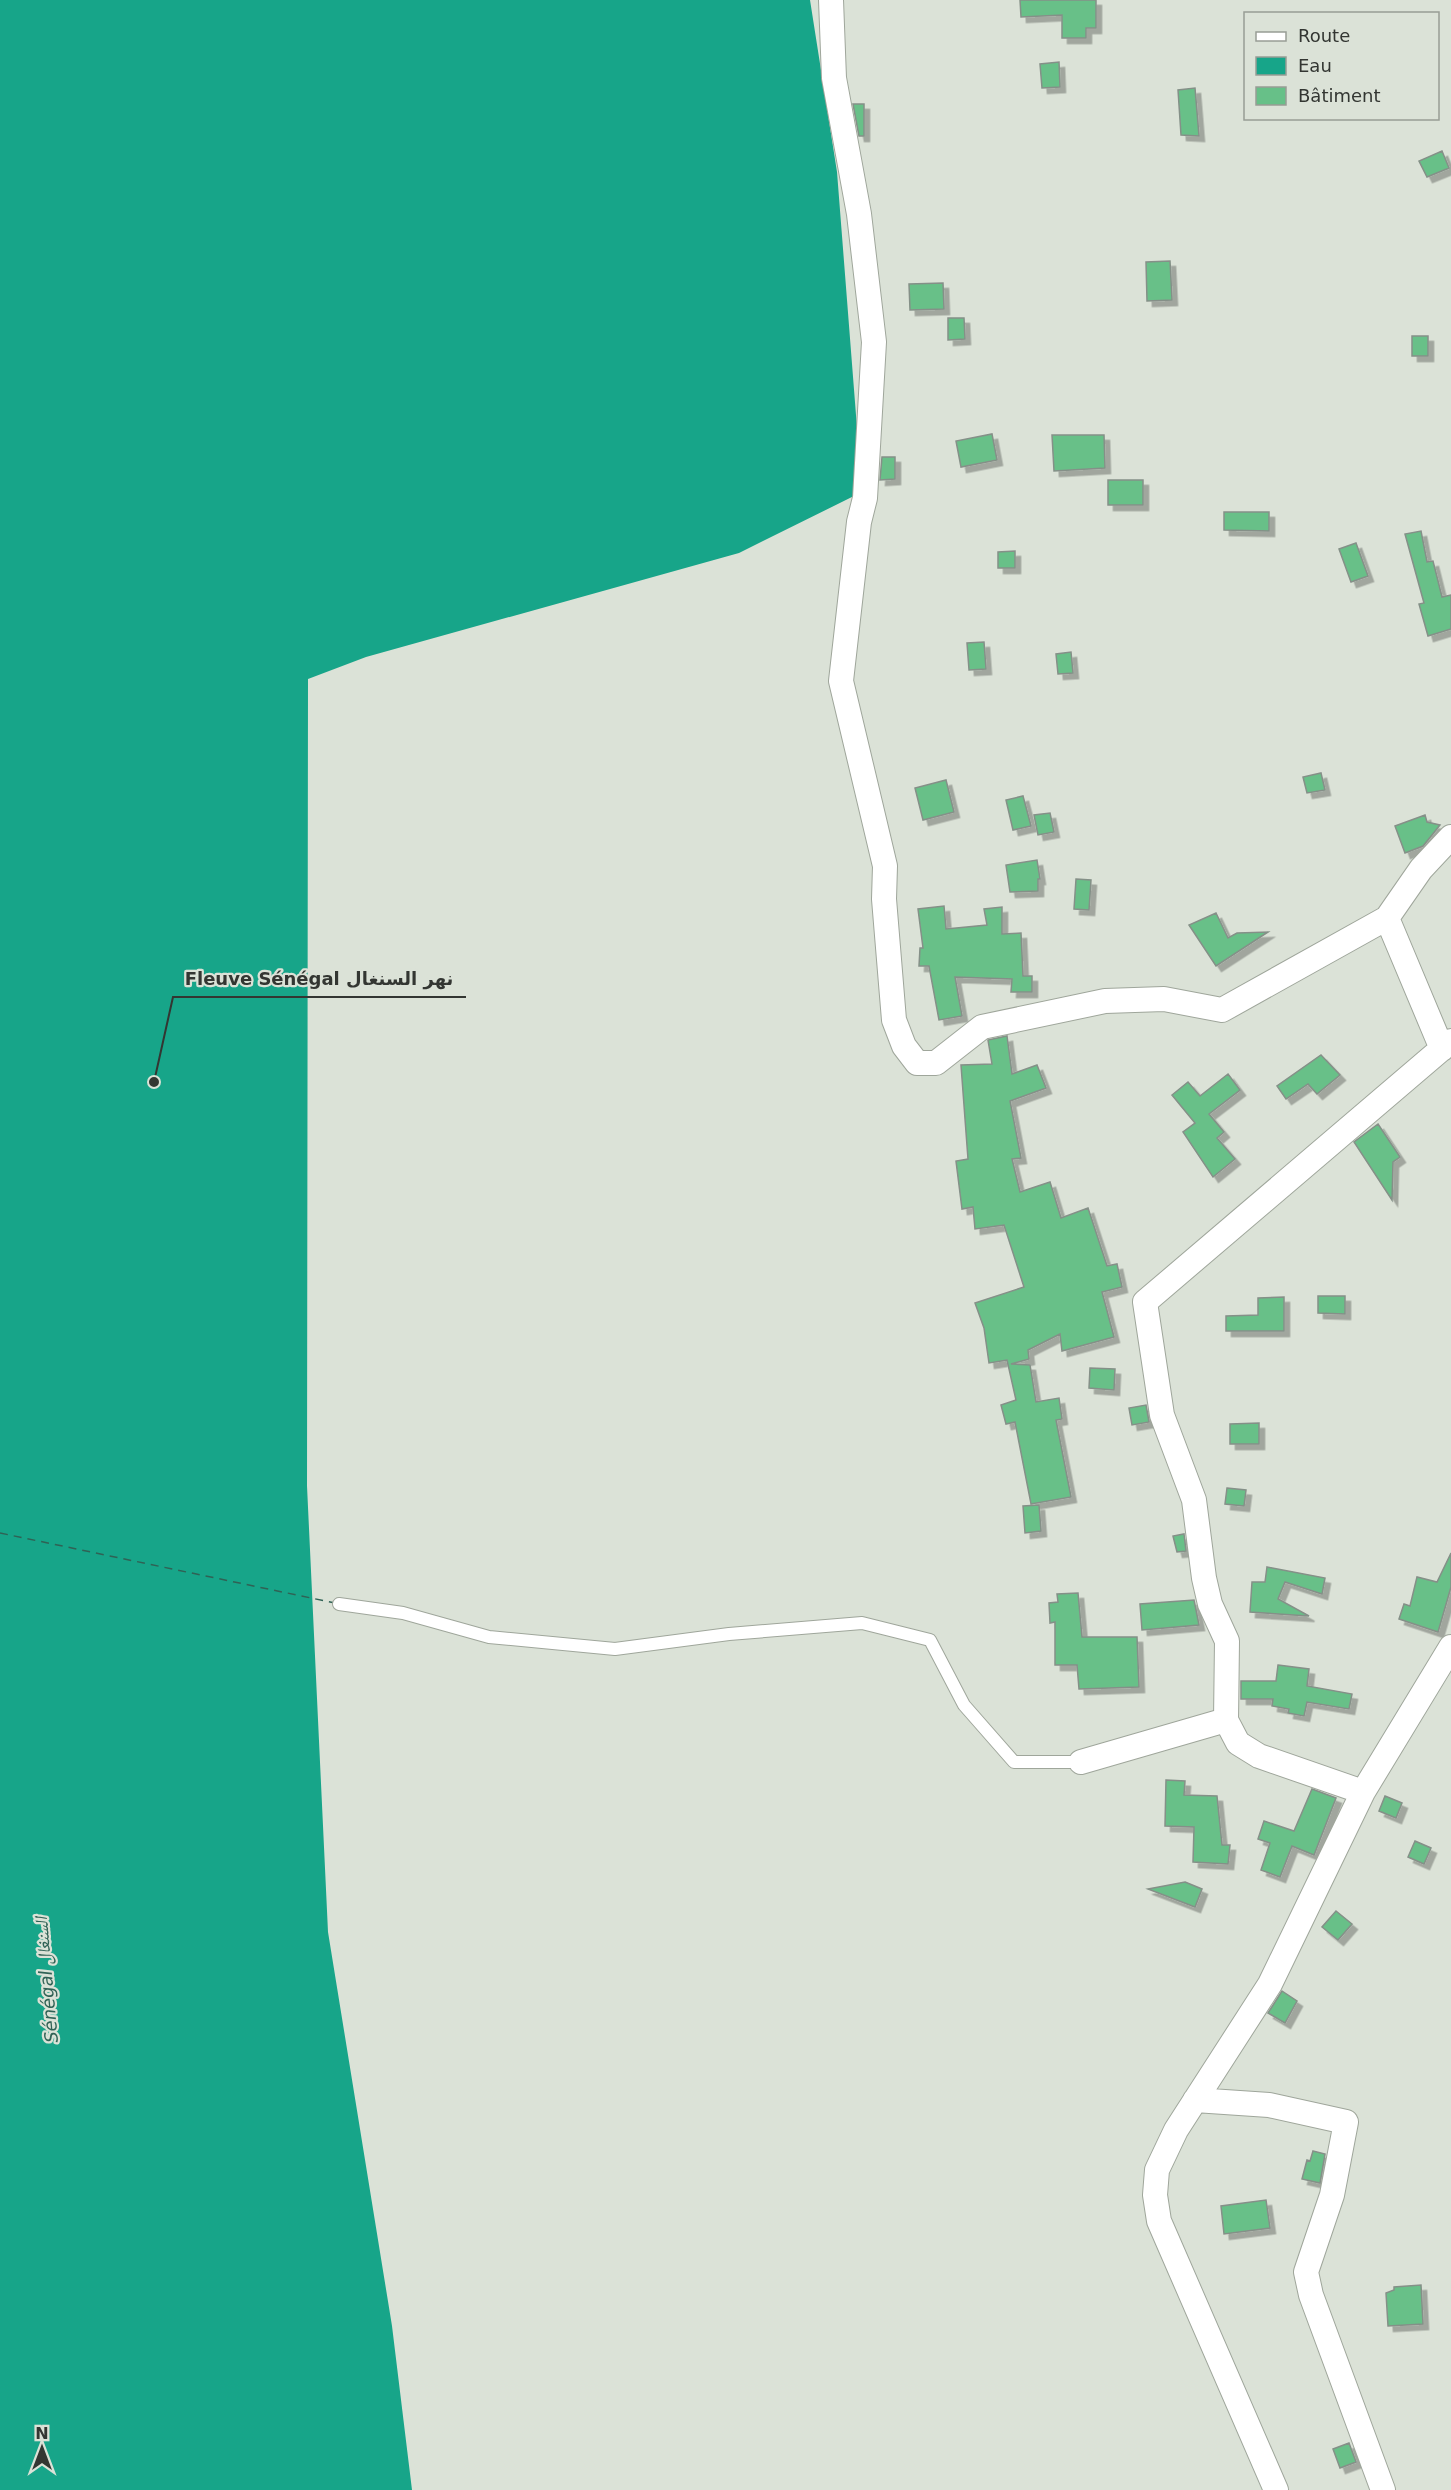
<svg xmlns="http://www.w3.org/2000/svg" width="1451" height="2490" font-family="'DejaVu Sans','Noto Naskh Arabic',sans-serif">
<defs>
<filter id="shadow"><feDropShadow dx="5.5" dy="5.5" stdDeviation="0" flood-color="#0004"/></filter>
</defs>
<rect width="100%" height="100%" fill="#dbe2d7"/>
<path fill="#17a589" d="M0,0H810L837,172L862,492L739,553L366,657L308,679L307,1486L328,1932L392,2326L412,2490H0Z"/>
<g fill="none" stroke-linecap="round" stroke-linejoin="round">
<path stroke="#306255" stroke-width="1.5" stroke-dasharray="8 6" stroke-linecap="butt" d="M0,1533L335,1603"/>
</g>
<path fill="#67c088" stroke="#859088" stroke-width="1.5" filter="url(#shadow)" d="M1020,0H1096V28H1086V38H1062V15L1021,17Z
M1059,62L1060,87L1042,88L1040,64Z
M1195,88L1199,136L1181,135L1178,90Z
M853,104H864V136H859Z
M1442,151L1449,168L1427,177L1419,161Z
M1170,261L1172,300L1147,301L1146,262Z
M943,283L944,309L910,310L909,284Z
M948,318H964L965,339L948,340Z
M1412,336H1428V356H1412Z
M992,434L997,460L961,467L956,441Z
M1052,435H1104L1105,468L1054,471Z
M882,457H895V479L880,480Z
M1108,480H1143V505H1108Z
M1224,512H1269V531L1224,530Z
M1421,531L1427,562L1433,561L1442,597L1451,595V629L1428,636L1419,604L1424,603L1405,534Z
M1356,543L1368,576L1351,582L1339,549Z
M1015,551V568H998V552Z
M984,642L986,669L969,670L967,643Z
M1071,652L1073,673L1058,674L1056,654Z
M1321,773L1325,790L1307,793L1303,777Z
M946,780L954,812L923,820L915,788Z
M1023,796L1031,826L1013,830L1006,800Z
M1050,813L1054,832L1038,835L1034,815Z
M1425,815L1427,822L1440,825L1423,846L1405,853L1395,826Z
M1037,860L1040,879H1038V891L1010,892L1006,865Z
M1076,879L1091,880L1089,910L1074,909Z
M944,906L946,929L987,925L984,909L1002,907V934L1021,933L1023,976H1032V992H1011L1012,979L955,977L962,1016L939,1020L929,966H919L920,948H923L918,909Z
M1216,913L1228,938L1237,933L1268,932L1216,966L1189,925Z
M1007,1036L1012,1074L1037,1065L1046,1088L1010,1101L1021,1158L1012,1159L1020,1192L1050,1182L1061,1218L1088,1208L1107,1266L1117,1264L1122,1287L1102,1292L1114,1337L1062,1351L1060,1334L1028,1350L1029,1359L1011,1364L1030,1365L1036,1402L1059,1398L1062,1419L1056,1420L1071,1497L1031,1504L1015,1422L1006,1424L1001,1405L1016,1400L1007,1360L989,1363L984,1328L975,1303L1024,1287L1004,1225L975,1229L973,1207L962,1209L956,1161L968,1159L961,1065L992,1064L988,1040Z
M1321,1055L1340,1075L1317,1094L1308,1084L1286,1099L1277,1086Z
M1228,1074L1240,1090L1209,1114L1224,1132L1217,1138L1235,1159L1213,1177L1183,1132L1195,1123L1172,1095L1188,1082L1200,1096Z
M1378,1124L1400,1157L1393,1162L1392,1200L1354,1142Z
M1318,1296H1345V1314L1318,1313Z
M1284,1297V1331H1226V1316L1258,1315V1298Z
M1090,1368L1115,1369L1114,1390L1089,1388Z
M1146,1405L1149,1422L1132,1425L1129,1408Z
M1259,1423V1444H1230V1424Z
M1227,1488L1246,1490L1244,1506L1225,1504Z
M1039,1505L1041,1531L1025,1533L1023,1506Z
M1184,1534L1186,1551L1177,1552L1173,1536Z
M1451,1553V1587L1438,1632L1399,1619L1404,1604L1410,1606L1417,1577L1437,1582Z
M1267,1567L1325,1578L1322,1594L1285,1582L1278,1599L1309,1616L1250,1612L1252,1582H1265Z
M1078,1593L1082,1637H1137L1139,1687L1079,1689L1077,1665H1055V1622L1050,1623L1049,1603L1058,1602L1057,1594Z
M1194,1600L1199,1625L1142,1630L1140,1604Z
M1278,1665L1309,1669L1307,1686L1352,1694L1349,1709L1307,1702L1304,1716L1288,1713L1289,1709L1272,1706L1273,1699H1241V1681H1276Z
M1166,1780L1185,1781L1184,1795L1217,1796L1222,1845H1230L1228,1864L1193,1862L1194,1827L1165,1826Z
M1312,1789L1336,1798L1314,1855L1292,1846L1280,1877L1261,1870L1270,1843L1258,1839L1264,1821L1294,1831Z
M1385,1796L1402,1803L1396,1818L1379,1811Z
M1415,1841L1431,1848L1424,1864L1408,1857Z
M1185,1882L1202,1889L1195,1907L1148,1889Z
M1336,1911L1352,1924L1338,1940L1322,1927Z
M1282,1991L1297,2001L1285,2023L1268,2013Z
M1313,2151L1325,2154L1320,2183L1302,2179L1307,2160L1310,2161Z
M1266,2200L1270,2228L1224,2234L1221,2206Z
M1421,2285L1423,2324L1388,2326L1386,2293L1394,2290V2287Z
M1349,2443L1356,2462L1340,2468L1333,2449Z"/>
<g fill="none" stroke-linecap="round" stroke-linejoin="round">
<defs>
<path id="service" d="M339,1604L403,1613L489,1637L615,1649L729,1634L862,1623L930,1640L964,1705L1014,1762H1081"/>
<path id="minor" d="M831,0L834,78L859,214L874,342L865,498L859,522L841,681L885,866L884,899L894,1020L904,1046L917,1063H936L982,1027L1105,1001L1164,999L1222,1010L1387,918L1421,869L1451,837
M1387,918L1442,1049
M1081,1762L1226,1720
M1363,1792L1259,1756L1238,1743L1226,1720L1227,1641L1210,1604L1204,1578L1194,1500L1162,1415L1145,1302L1451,1041
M1195,2100L1269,2105L1346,2122L1332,2195L1306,2272L1311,2295L1383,2490
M1276,2490L1159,2221L1155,2195L1157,2170L1176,2130L1270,1984L1363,1792L1451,1647"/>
</defs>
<use href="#service" stroke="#9fa69b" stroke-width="14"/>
<use href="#minor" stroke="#9fa69b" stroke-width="26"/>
<use href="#service" stroke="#fff" stroke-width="12"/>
<use href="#minor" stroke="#fff" stroke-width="24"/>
</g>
<g text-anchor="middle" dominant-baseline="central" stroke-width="4.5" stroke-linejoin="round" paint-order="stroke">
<g font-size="18" font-style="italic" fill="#306255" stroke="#dbe2d7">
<text transform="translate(46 1980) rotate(-95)">Sénégal السنغال</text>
</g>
</g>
<path fill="none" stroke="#333632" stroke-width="2" d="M154 1082L173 997H466"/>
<circle fill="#333632" stroke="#dbe2d7" stroke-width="2" cx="154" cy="1082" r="6"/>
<g font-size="18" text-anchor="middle" font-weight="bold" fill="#333632" stroke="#dbe2d7" stroke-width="4.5" stroke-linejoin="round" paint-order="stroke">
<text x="319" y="985">Fleuve Sénégal نهر السنغال</text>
</g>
<rect x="1244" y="12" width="195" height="108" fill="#dbe2d7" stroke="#989d95" stroke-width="1.5"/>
<rect x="1256" y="32" width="30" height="9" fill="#ffffff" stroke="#989d95" stroke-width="1.5"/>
<text x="1298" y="42" font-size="18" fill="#333632">Route</text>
<rect x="1256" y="57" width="30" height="18" fill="#17a589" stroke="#989d95" stroke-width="1.5"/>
<text x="1298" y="72" font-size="18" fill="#333632">Eau</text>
<rect x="1256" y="87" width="30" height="18" fill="#67c088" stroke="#989d95" stroke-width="1.5"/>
<text x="1298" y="102" font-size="18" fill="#333632">Bâtiment</text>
<g transform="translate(42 2448)" stroke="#dbe2d7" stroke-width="4.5" paint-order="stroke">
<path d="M0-4.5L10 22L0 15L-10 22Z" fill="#333632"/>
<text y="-9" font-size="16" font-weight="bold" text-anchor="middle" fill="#333632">N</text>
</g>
</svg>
